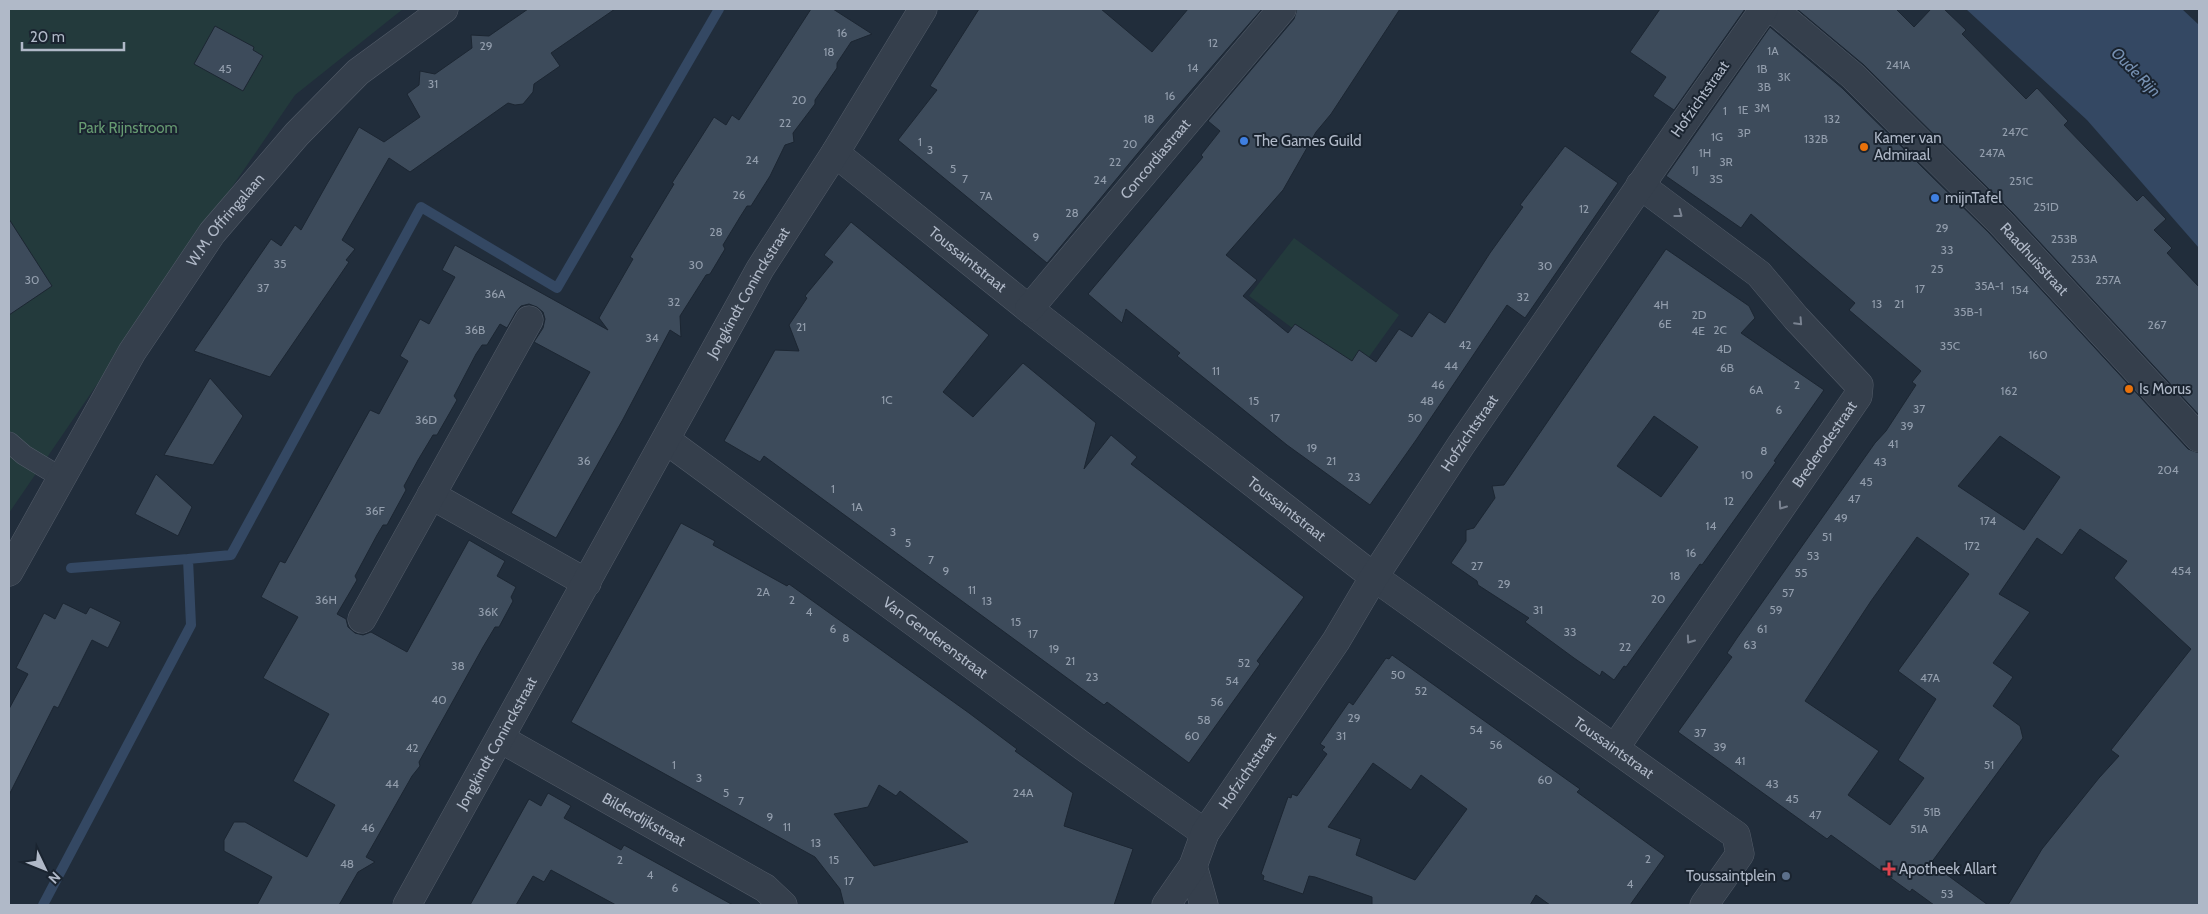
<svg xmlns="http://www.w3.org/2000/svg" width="2208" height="914" font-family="Cabin,sans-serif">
<rect width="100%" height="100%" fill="#212d3b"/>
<path fill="#233a3c" d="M9,9H403L295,95L9,513Z
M1294,238L1399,315L1356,375L1249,296Z"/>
<path fill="#344863" d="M1966,9H2182L2199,25V248L2087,120Z"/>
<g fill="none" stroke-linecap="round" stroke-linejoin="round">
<path stroke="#344863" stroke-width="10" d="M71,568L188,559
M43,905L191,625L188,559L231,555L421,207L557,288L719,9"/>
</g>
<path fill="#3d4b5b" stroke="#1c2632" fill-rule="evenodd" d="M528,9H615L551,53L560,66L534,84L533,92L523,104L515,105L508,103L410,172L389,158L342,240L355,249L346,260L349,262L270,377L194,351L271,239L281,246L295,225L301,230L359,127L384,142L420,117L407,94L419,85L420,71L435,74L472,48L471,35L489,36Z
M811,9H833L872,34L851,42L837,63V68L815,100V104L793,133L794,142L785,145L770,176L751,206H747L740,217L723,245L725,249L710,274L706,275L680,316L681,337L670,330L622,421L556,538L511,513L590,372L534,342L543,328L545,319L543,312L537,307L529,304L521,306L516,312L507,328L500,324L487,345H482L476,354L454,396L457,400L437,435H433L418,460L404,486L406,490L387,525H383L377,535L355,576L357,580L337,614L346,619L348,627L355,633L363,635L371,632L407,652L469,540L505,561L497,576L516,587L511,597L513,601L499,627H495L483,647L419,762L420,766L412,776L366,857L375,862L358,872L339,905H257L272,877L224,851V840L234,822H245L307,857L335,805L293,781L329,714L263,678L298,617L261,597L280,561L285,563L370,410L379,414L408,361L400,356L420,319L429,324L455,277L442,270L455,245L608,330L599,318L633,259L630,257L674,184L672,183L714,117L726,125L732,115L739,120Z
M979,9H1101L1152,52L1188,9H1262L1162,124L1047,263L898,140L937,90L930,86Z
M1297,9H1400L1331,114L1316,132L1283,190L1226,255L1257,280L1243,296L1288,333L1295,324L1352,361L1359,350L1376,362L1399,329L1412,337L1429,312L1445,323L1490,253L1523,207L1520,205L1565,146L1618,183L1525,318L1507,305L1416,440L1370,505L1287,445L1177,356L1180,353L1126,309L1122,323L1088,294L1203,157L1201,155L1220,131L1208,121L1294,19Z
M1660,9H1745L1674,110L1653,96L1666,77L1630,52Z
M1797,9H1896L1914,27L1931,9H1944L1966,30L1962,34L2026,99L2037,88L2068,121L2064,125L2137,201L2143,195L2166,219L2154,230L2172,248L2167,253L2199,287V415L2011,211L1864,65Z
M215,26L254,47L253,50L263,56L243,91L194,64Z
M1770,27L1842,88L1989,233L2188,449L2199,453V905H2008L2042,849L2099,778L2119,756L2111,750L2191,649L2114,578L2127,561L2080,529L2062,555L2037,538L1999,594L2030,612L1993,663L2013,677L1993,706L2020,726L2023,738L1931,863L1988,905H1934L1912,889L1910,892L1831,835L1827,839L1678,732L1732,657L1727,653L1737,638L1875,443L1886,431L1916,385L1912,382L1921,371L1849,310L1855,303L1751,214L1741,228L1666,176ZM2000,436L2060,477L2024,530L1958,486ZM1917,537L1969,574L1898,671L1936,699L1898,760L1924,778L1890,825L1848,795L1879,751L1805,701L1871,601Z
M9,219L52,286L9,315Z
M851,222L989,335L943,392L973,417L1023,363L1096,423L1084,469L1111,435L1137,457L1131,464L1304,597L1257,661L1260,664L1189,763L1107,702L1104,705L764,456L760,462L724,441L775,350L799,351L789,325L807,298L805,296L833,262L824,255Z
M1666,249L1749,306L1755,318L1741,333L1824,390L1774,461L1776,462L1702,565L1700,564L1626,667L1624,666L1614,680L1602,671L1600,676L1574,658L1525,622L1529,618L1478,585L1477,581L1451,563L1466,541V530L1474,528L1495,498L1492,486L1504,485L1511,475ZM1654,416L1698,447L1661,497L1617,466Z
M210,378L243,416L213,465L164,455Z
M156,474L192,507L178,536L135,514Z
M681,523L715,541L713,545L787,586L789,584L969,713L1017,749L1015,751L1073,793L1064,826L1133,849L1114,905H844L840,889L815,857L571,722ZM879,785L896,796L900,791L968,842L874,866L834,814L868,807Z
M63,603L86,614L90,607L121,622L108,648L92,640L58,708L54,706L9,795V709L28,674L16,668L44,613L55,619Z
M1392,655L1580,789L1577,792L1665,856L1630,905H1550L1536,895L1530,905H1372V897L1315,877L1309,876L1303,894L1263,880L1264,876L1261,874L1288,797L1291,798L1292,794L1297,796L1327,754L1322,750L1325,747L1320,744L1349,702L1353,705L1386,658L1389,659ZM1373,763L1411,790L1421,775L1467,809L1415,880L1356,855L1361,839L1328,827Z
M548,793L571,806L564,818L621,850L624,845L733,905H616L551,870L544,882L533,876L516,905H470L529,799L541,806Z"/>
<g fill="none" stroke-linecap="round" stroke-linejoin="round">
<defs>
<path id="service" d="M9,442L24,455L62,478"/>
<g id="pedestrian">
<path id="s1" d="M1773,9L1853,76L2000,222L2199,438"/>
<path d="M1683,124L1764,9"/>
</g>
<g id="minor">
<path id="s2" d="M835,153L1029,309L1374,577L1736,835L1740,854L1704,905"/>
<path id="s3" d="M1029,309L1282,9"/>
<path id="s4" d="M666,440L1084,747L1205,833"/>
<path d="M431,495L587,583"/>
<path id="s5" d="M9,572L132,352L212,233L297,134L358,72L444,9"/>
<path d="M362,619L529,320"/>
<path id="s6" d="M501,739L765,888L783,905"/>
<path id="s7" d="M1615,748L1858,396L1859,385L1796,318L1759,274L1640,185"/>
<path d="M1193,866L1204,905"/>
<path id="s8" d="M407,905L760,269L835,153L923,9"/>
<path id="s9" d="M1166,905L1193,866L1205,833L1336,641L1374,577L1461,445L1683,124"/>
</g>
</defs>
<use href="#service" stroke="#535c69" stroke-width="21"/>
<use href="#pedestrian" stroke="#535c69" stroke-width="29"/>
<use href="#minor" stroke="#535c69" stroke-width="29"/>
<use href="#service" stroke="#353f4c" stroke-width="20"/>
<use href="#pedestrian" stroke="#353f4c" stroke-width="28"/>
<use href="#minor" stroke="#353f4c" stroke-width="28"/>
</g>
<defs><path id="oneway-chevron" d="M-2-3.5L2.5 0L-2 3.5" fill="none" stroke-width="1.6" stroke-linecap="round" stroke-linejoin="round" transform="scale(1.25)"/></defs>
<g stroke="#798290">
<use href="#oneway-chevron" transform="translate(1679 214) rotate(37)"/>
<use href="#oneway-chevron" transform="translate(1799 322) rotate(47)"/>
<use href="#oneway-chevron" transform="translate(1782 506) rotate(125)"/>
<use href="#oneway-chevron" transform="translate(1690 640) rotate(125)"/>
</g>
<g fill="#3f7fe0" stroke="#1a2430" stroke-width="2">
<circle cx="1244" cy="141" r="5"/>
<circle cx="1935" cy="198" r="5"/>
</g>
<g fill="#e8710a" stroke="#1a2430" stroke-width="2">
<circle cx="1864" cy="147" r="5"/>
<circle cx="2129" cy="389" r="5"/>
</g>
<path fill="#e0444e" stroke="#1a2430" stroke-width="2" d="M1886.5 861.5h5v5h5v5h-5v5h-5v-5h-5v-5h5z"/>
<circle fill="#5c6f8a" stroke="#1a2430" stroke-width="2" cx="1786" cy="876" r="5"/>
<g text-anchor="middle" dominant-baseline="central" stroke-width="4" stroke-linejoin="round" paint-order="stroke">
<g font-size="12" fill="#939ead">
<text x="842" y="32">16</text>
<text x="1213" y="42">12</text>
<text x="486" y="45">29</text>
<text x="1773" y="50">1A</text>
<text x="829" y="51">18</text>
<text x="1898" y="64">241A</text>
<text x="1193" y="67">14</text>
<text x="225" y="68">45</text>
<text x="1762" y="68">1B</text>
<text x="1784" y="76">3K</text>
<text x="433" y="83">31</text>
<text x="1764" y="86">3B</text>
<text x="1170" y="95">16</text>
<text x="799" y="99">20</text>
<text x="1762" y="107">3M</text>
<text x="1743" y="109">1E</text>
<text x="1725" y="110">1</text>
<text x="1149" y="118">18</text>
<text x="1832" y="118">132</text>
<text x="785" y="122">22</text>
<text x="2015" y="131">247C</text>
<text x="1744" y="132">3P</text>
<text x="1717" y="136">1G</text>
<text x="1816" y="138">132B</text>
<text x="920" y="141">1</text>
<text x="1130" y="143">20</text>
<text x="930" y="149">3</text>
<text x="1705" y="152">1H</text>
<text x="1992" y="152">247A</text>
<text x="752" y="159">24</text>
<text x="1115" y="161">22</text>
<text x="1726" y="161">3R</text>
<text x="953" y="168">5</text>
<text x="1695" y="169">1J</text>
<text x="965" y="178">7</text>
<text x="1716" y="178">3S</text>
<text x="1100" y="179">24</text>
<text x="2021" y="180">251C</text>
<text x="739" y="194">26</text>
<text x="986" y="195">7A</text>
<text x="2046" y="206">251D</text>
<text x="1584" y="208">12</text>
<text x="1072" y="212">28</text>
<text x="1942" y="227">29</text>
<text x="716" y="231">28</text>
<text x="1036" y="236">9</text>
<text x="2064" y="238">253B</text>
<text x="1947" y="249">33</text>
<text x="2084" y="258">253A</text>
<text x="280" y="263">35</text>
<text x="696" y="264">30</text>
<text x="1545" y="265">30</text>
<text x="1937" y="268">25</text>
<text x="32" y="279">30</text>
<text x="2108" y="279">257A</text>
<text x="1989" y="285">35A-1</text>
<text x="263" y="287">37</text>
<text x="1920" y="288">17</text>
<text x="2020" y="289">154</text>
<text x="495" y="293">36A</text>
<text x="1523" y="296">32</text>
<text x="674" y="301">32</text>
<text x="1877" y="303">13</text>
<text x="1899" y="303">21</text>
<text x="1661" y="304">4H</text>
<text x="1968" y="311">35B-1</text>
<text x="1699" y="314">2D</text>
<text x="1665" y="323">6E</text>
<text x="2157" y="324">267</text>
<text x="801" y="326">21</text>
<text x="475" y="329">36B</text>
<text x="1720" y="329">2C</text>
<text x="1698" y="330">4E</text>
<text x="652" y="337">34</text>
<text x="1465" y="344">42</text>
<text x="1950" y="345">35C</text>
<text x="1724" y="348">4D</text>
<text x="2038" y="354">160</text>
<text x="1451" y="365">44</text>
<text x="1727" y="367">6B</text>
<text x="1216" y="370">11</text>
<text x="1438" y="384">46</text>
<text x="1797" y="384">2</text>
<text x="1756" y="389">6A</text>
<text x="2009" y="390">162</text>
<text x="887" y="399">1C</text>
<text x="1254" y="400">15</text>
<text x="1427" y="400">48</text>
<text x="1919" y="408">37</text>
<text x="1779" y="409">6</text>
<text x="1275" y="417">17</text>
<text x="1415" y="417">50</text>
<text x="426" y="419">36D</text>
<text x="1907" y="425">39</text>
<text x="1893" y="443">41</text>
<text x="1312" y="447">19</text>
<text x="1764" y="450">8</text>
<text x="584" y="460">36</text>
<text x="1331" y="460">21</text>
<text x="1880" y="461">43</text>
<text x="2168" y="469">204</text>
<text x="1747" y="474">10</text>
<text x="1354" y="476">23</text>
<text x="1866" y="481">45</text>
<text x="833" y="488">1</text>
<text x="1854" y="498">47</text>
<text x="1729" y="500">12</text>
<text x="857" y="506">1A</text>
<text x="375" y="510">36F</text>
<text x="1841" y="517">49</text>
<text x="1988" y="520">174</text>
<text x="1711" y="525">14</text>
<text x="893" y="531">3</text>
<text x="1827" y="536">51</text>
<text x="908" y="542">5</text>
<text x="1972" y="545">172</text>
<text x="1691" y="552">16</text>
<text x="1813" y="555">53</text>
<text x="931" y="559">7</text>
<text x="1477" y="565">27</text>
<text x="946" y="570">9</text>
<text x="2181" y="570">454</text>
<text x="1801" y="572">55</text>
<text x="1675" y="575">18</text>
<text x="1504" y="583">29</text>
<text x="972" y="589">11</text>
<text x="763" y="591">2A</text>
<text x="1788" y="592">57</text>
<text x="1658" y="598">20</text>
<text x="326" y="599">36H</text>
<text x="792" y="599">2</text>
<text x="987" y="600">13</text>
<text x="1538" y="609">31</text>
<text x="1776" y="609">59</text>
<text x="488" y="611">36K</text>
<text x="809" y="611">4</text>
<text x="1016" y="621">15</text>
<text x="833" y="628">6</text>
<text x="1762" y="628">61</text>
<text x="1570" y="631">33</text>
<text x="1033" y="633">17</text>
<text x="846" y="637">8</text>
<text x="1750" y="644">63</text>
<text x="1625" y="646">22</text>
<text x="1054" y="648">19</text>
<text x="1070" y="660">21</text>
<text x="1244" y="662">52</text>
<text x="458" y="665">38</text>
<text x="1398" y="674">50</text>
<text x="1092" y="676">23</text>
<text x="1930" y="677">47A</text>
<text x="1232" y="680">54</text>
<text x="1421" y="690">52</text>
<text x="439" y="699">40</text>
<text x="1217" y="701">56</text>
<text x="1354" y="717">29</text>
<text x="1204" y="719">58</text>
<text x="1476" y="729">54</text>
<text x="1700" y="732">37</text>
<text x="1192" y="735">60</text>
<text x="1341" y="735">31</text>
<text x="1496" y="744">56</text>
<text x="1720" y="746">39</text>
<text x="412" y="747">42</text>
<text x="1740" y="760">41</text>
<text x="674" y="764">1</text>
<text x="1989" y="764">51</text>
<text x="699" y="777">3</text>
<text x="1545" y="779">60</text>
<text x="392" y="783">44</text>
<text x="1772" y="783">43</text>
<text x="726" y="792">5</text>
<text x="1023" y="792">24A</text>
<text x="1792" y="798">45</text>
<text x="741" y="800">7</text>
<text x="1932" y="811">51B</text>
<text x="1815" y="814">47</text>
<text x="770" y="816">9</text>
<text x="787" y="826">11</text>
<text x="368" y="827">46</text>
<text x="1919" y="828">51A</text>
<text x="816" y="842">13</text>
<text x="1648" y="858">2</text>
<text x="620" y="859">2</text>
<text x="834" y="859">15</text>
<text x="347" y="863">48</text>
<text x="650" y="874">4</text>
<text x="849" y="880">17</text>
<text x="1630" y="883">4</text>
<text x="675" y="887">6</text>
<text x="1947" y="893">53</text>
</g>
<g font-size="15" fill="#b0b9c8" stroke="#1a2430">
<text transform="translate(1700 99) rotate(-55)">Hofzichtstraat</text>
<text stroke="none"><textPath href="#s3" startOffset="196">Concordiastraat</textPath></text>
<text stroke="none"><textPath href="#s5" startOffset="414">W.M. Offringalaan</textPath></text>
<text stroke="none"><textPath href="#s2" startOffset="170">Toussaintstraat</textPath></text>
<text stroke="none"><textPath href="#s1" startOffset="362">Raadhuisstraat</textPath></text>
<text stroke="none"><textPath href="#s8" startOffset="701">Jongkindt Coninckstraat</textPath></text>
<text stroke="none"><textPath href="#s9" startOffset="562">Hofzichtstraat</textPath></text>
<text stroke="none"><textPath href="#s7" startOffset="369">Brederodestraat</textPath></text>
<text stroke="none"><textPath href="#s2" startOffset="575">Toussaintstraat</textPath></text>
<text stroke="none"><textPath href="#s4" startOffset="334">Van Genderenstraat</textPath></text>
<text stroke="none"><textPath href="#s8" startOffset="185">Jongkindt Coninckstraat</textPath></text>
<text stroke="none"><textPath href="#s2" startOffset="980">Toussaintstraat</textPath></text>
<text stroke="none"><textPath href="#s9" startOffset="158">Hofzichtstraat</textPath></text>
<text stroke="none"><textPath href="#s6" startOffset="164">Bilderdijkstraat</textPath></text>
</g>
<g font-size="15" fill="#669a71" stroke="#1a2430">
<text x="128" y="128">Park Rijnstroom</text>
</g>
<g font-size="15" fill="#b0b9c8" stroke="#1a2430" text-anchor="start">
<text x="1874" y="138">Kamer van<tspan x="1874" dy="17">Admiraal</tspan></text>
<text x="1254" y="141">The Games Guild</text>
<text x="1945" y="198">mijnTafel</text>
<text x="2139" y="389">Is Morus</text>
<text x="1899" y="869">Apotheek Allart</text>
<text x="1776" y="876" text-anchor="end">Toussaintplein</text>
</g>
<g font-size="16" font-style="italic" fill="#7690b1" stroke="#1a2430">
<text transform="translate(2136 72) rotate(45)">Oude Rijn</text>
</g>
</g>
<rect width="2208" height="914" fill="none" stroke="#b0b9c8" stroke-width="20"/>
<g transform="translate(45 869) rotate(133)" stroke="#1a2430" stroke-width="4" paint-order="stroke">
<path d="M0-4L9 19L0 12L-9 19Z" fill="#b0b9c8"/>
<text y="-8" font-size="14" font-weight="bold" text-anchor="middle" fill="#b0b9c8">N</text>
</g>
<path d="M22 42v8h102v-8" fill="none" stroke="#b0b9c8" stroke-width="2.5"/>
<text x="30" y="42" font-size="15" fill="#b0b9c8" stroke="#1a2430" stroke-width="4" paint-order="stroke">20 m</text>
</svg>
